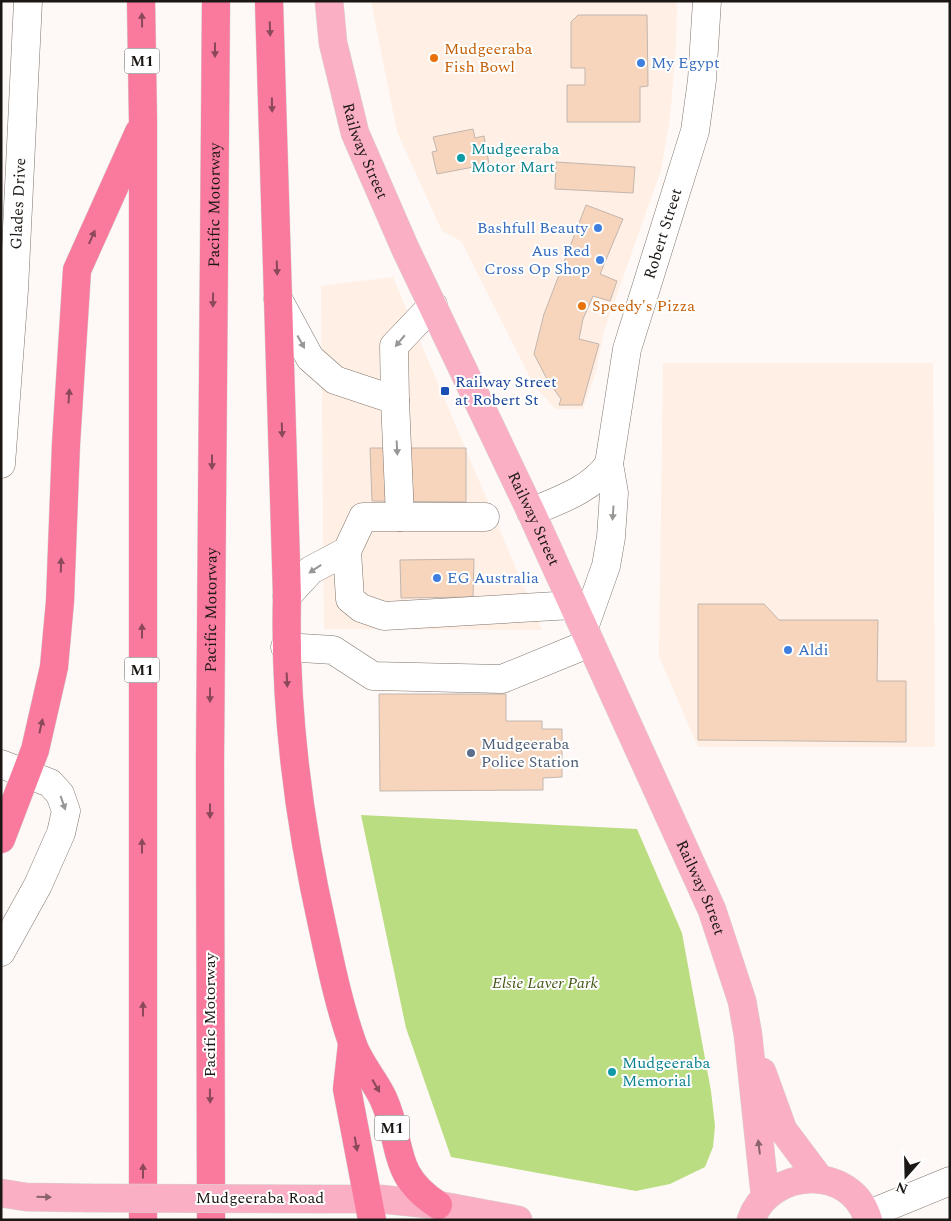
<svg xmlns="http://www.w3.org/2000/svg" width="951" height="1221" font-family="Spectral,serif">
<rect width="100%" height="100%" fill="#fef9f6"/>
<path fill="#ffefe4" d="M371,1H677L676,48L670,118L661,170L604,331L596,372L583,409H556L535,387L461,241L442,231L397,132Z
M393,277L542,630L324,629L321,286Z
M663,363H933L935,747H698L659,656Z"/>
<path fill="#bbdd82" d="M361,815L637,829L682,933L711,1091L715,1126L713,1147L705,1167L670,1184L636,1191L451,1157L406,1028Z"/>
<path fill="#f7d5bd" stroke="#c2b6ae" d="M578,15H647L648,86L640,87V122H567V85H585V68H571V22Z
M473,129L475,138L484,136L489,164L437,174L432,152L437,151L433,137Z
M556,162L635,167L633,193L555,189Z
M586,205L623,219L600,274L617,281L610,301L593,296L583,319L579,339L599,344L582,405H559L561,399L548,381L534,354L544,314Z
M370,448H466V502L372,501Z
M474,559L473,597L401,598L400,560Z
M698,604H764L779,620H878L877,681H906V742L698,740Z
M379,694H506V721H542V729H562V777L543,778V790L380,791Z"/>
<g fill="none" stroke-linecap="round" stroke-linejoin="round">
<defs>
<g id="minor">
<path d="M278,299L310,358L335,380L395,400L400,517H363L347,551L311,570L287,596"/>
<path d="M395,400L394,346L433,305"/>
<path id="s1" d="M1,464L14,290L28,1"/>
<path d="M531,512C559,500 591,490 609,464"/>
<path d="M400,517H485"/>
<path d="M347,551L350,599L361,608L384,616L573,605"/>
<path id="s2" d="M584,628L606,566L611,537L614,493L609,464L627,349L695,131L702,80L707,1"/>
<path d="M285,647L333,650L373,676L502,679L590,643"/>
<path d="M1,764L50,783L60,794L66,811L61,833L38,885L1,952"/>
<path d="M867,1215L950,1181"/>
</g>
<g id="major">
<path id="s3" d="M329,1L333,43L355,133L405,248L531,512L712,910L742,1001L748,1035L765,1196"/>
<path d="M762,1072L783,1130L819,1178"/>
<path d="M1,1193L26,1197L87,1198"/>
<path d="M321,1199H380L438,1205L518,1220"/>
<path d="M751,1220C769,1168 852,1163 868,1220"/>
</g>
<g id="highway">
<path d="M141,1L143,121V1220"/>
<path d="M269,1L287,596C284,709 298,818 323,929C331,966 339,1005 352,1042C358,1062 374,1079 383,1098C404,1144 389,1173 438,1205"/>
<path d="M1,839L35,750L54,667L60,601L66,444L77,270L139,132"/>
<path d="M352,1044L347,1089L372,1220"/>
<path id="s4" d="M211,1220L210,762L216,1"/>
</g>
</defs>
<use href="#minor" stroke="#7f746c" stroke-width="29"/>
<use href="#major" stroke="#d6d5d5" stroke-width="29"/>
<use href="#highway" stroke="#d6d5d5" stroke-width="29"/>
<use href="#minor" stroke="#fff" stroke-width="28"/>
<use href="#major" stroke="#fbafc4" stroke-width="28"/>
<use href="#highway" stroke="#f97a9d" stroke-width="28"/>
<defs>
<path id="major-bridge" d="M87,1198L321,1199"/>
</defs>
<use href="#major-bridge" stroke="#d6d5d5" stroke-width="29" stroke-linecap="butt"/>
<use href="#major-bridge" stroke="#fbafc4" stroke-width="28"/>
</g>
<defs><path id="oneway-solid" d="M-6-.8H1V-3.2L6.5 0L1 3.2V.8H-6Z" transform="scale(1.25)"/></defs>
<g fill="#8a4858">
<use href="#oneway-solid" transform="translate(142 20) rotate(-91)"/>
<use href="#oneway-solid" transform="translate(270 29) rotate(88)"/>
<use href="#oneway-solid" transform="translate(215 50) rotate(90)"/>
<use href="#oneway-solid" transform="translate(272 105) rotate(89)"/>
<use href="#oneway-solid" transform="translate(92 237) rotate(-66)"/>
<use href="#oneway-solid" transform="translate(277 268) rotate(88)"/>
<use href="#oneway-solid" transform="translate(213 300) rotate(91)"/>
<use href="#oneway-solid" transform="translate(69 396) rotate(-86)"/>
<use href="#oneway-solid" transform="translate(282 430) rotate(88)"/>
<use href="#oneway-solid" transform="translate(212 462) rotate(90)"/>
<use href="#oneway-solid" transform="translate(61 565) rotate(-88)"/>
<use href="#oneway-solid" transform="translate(142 631) rotate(-90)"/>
<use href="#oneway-solid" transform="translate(287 680) rotate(87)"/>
<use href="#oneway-solid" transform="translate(210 695) rotate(90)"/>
<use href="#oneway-solid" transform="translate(41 726) rotate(-77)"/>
<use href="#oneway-solid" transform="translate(210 811) rotate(90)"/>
<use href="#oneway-solid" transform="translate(142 846) rotate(-90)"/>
<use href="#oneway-solid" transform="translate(143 1009) rotate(-90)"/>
<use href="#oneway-solid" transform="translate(376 1086) rotate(60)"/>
<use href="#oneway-solid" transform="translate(210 1096) rotate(89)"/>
<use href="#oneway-solid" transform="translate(356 1144) rotate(80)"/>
<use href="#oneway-solid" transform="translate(143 1171) rotate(-90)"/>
</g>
<g fill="#989795">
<use href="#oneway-solid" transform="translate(400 341) rotate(130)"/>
<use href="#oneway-solid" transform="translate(301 342) rotate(61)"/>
<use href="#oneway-solid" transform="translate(397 448) rotate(87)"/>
<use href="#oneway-solid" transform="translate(613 513) rotate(94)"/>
<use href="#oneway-solid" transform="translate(315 569) rotate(146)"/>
<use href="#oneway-solid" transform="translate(63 803) rotate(71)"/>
</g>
<g fill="#8b636c">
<use href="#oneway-solid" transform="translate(759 1147) rotate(-97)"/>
<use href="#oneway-solid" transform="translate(44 1197) rotate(1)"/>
</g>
<g fill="#e8710a" stroke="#fff" stroke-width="2">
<circle cx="434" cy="58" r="5"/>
<circle cx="582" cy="306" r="5"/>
</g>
<g fill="#3f7fe0" stroke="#fff" stroke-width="2">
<circle cx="641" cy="63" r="5"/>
<circle cx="598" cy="228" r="5"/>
<circle cx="600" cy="260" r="5"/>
<circle cx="437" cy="578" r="5"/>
<circle cx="788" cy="650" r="5"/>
</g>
<g fill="#0f9aa8" stroke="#fff" stroke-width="2">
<circle cx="461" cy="158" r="5"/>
<circle cx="612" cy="1072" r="5"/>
</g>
<rect fill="#1a4fb4" stroke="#fff" stroke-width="2" x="440" y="386" width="10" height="10" rx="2.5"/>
<circle fill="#5c6f8a" stroke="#fff" stroke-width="2" cx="471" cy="753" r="5"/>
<g text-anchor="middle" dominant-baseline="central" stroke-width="4" stroke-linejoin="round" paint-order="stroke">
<g fill="#fff" stroke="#5f5d5a" stroke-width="1">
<rect x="124.5" y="48.5" width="35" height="25" rx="4"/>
<rect x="124.5" y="657.5" width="35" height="25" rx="4"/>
<rect x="374.5" y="1115.5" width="35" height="25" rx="4"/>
</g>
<g font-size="15" font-weight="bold" fill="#1b1714">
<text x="142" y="61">M1</text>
<text x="142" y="670">M1</text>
<text x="392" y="1128">M1</text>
</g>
<g font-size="16" fill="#c56008" stroke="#fff" text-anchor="start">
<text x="444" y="49">Mudgeeraba<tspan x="444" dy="18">Fish Bowl</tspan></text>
<text x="592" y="306">Speedy's Pizza</text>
</g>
<g font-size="16" fill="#366cbe" stroke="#fff" text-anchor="start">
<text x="651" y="63">My Egypt</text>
<text x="588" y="228" text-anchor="end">Bashfull Beauty</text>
<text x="590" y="251" text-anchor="end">Aus Red<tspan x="590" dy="18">Cross Op Shop</tspan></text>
<text x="447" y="578">EG Australia</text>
<text x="798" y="650">Aldi</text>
</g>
<g font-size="16" fill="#0d838f" stroke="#fff" text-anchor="start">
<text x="471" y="149">Mudgeeraba<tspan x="471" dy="18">Motor Mart</tspan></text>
<text x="622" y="1063">Mudgeeraba<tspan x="622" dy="18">Memorial</tspan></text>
</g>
<g font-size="16" fill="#1b1714" stroke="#fff">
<text stroke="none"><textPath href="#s3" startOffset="155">Railway Street</textPath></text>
<text stroke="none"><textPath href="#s1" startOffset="261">Glades Drive</textPath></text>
<text stroke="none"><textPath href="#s4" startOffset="1015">Pacific Motorway</textPath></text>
<text stroke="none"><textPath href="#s2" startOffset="406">Robert Street</textPath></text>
<text stroke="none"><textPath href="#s3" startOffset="560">Railway Street</textPath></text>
<text stroke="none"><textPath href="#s4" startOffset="610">Pacific Motorway</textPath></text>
<text stroke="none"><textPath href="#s3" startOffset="965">Railway Street</textPath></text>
<text transform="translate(210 1015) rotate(-90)">Pacific Motorway</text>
<text x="260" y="1198">Mudgeeraba Road</text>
</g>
<g font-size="16" fill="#164399" stroke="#fff" text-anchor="start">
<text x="455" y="382">Railway Street<tspan x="455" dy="18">at Robert St</tspan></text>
</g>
<g font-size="16" fill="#4e5e75" stroke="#fff" text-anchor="start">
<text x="481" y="744">Mudgeeraba<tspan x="481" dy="18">Police Station</tspan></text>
</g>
<g font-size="16" font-style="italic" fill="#435816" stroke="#fff">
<text x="545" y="983">Elsie Laver Park</text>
</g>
</g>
<rect width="951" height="1221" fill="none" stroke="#1b1714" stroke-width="5"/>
<g transform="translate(906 1176) rotate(200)" stroke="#ffffff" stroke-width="4" paint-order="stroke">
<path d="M0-4L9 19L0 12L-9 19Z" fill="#1b1714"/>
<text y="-8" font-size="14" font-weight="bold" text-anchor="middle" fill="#1b1714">N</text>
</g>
</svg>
